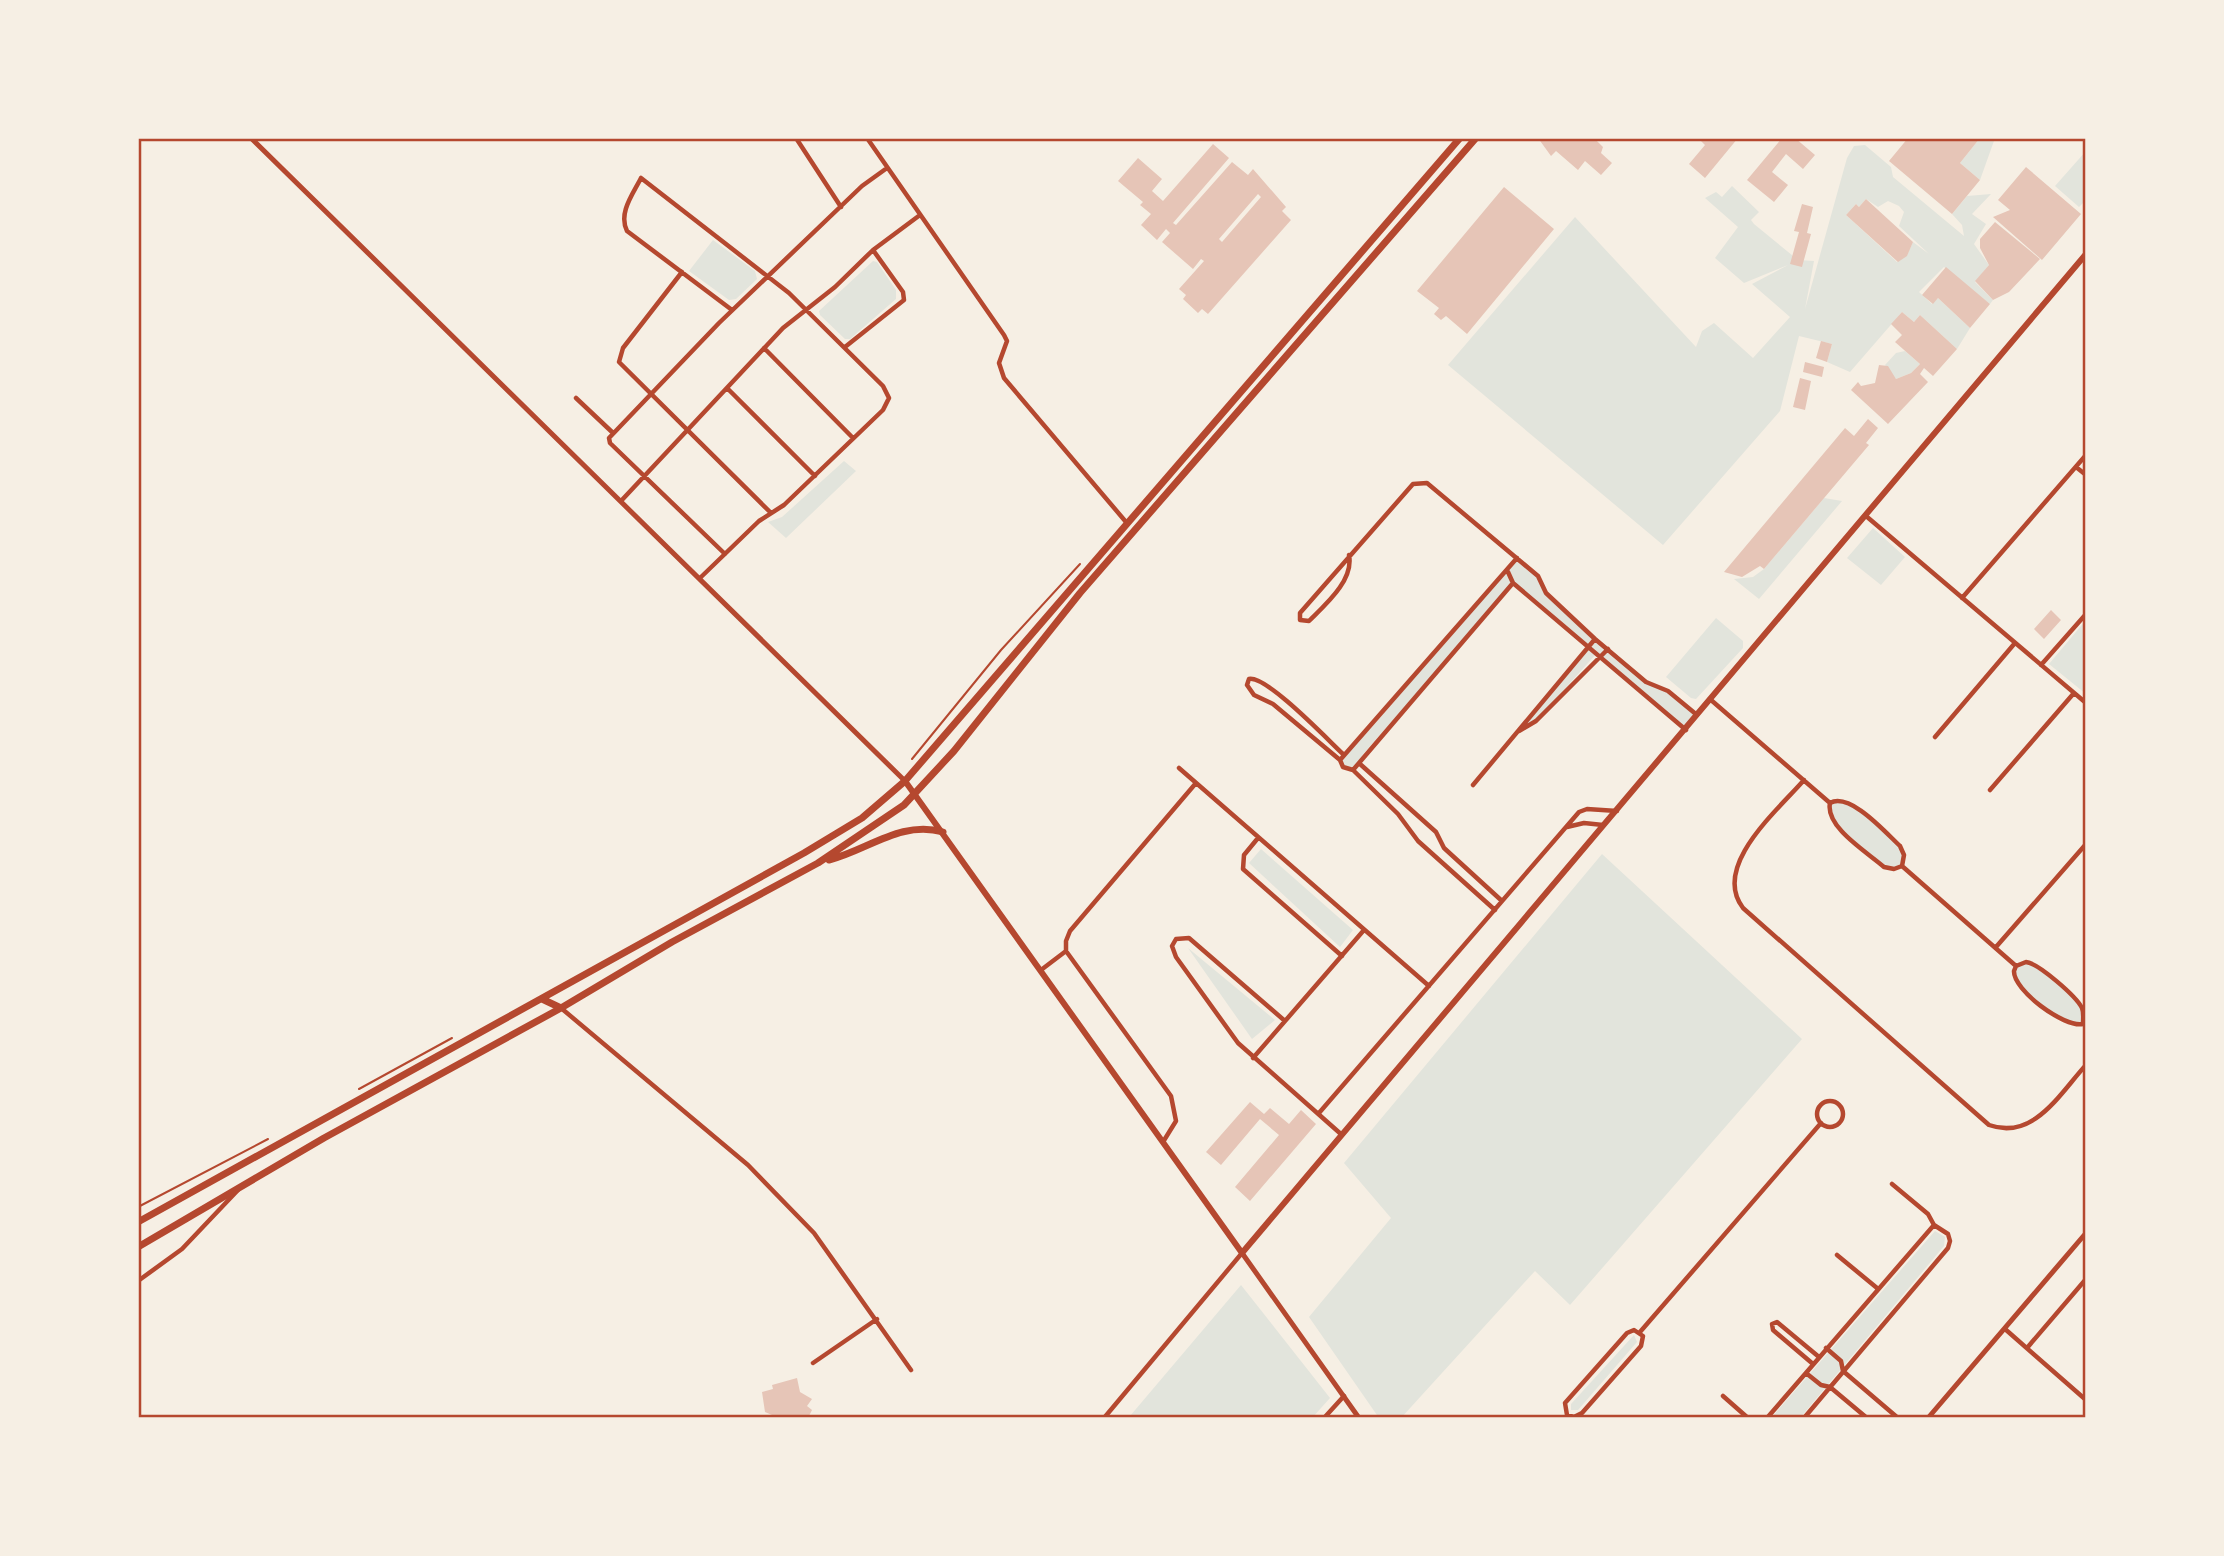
<svg xmlns="http://www.w3.org/2000/svg" width="2224" height="1556" font-family="Karla,sans-serif">
<rect width="100%" height="100%" fill="#f6efe4"/>
<path fill="#e2e4dc" fill-rule="evenodd" d="M1980,138H1995L1980,180L1960,163Z
M1865,145L1891,167L1893,177L1964,236L1962,225L1952,214L1967,196L1991,194L1972,214L1986,224L1974,244L1989,265L1975,282L1993,300L1990,304L1944,267L1919,292L1932,304L1938,298L1970,328L1957,349L1920,315L1914,322L1902,312L1850,372L1827,362L1832,344L1799,336L1780,411L1663,545L1448,365L1575,217L1696,347L1702,331L1714,323L1753,358L1790,317L1752,284L1788,265L1744,283L1715,258L1738,227L1705,198L1716,192L1722,197L1732,186L1759,212L1751,220L1754,224L1798,260L1814,261L1805,309L1847,158L1854,146ZM1866,199L1878,207L1888,201L1899,206L1904,212L1899,226L1929,254L1913,242L1907,255L1897,262L1846,215L1856,204L1859,207Z
M2086,151V200L2079,207L2055,186Z
M713,240L755,271L757,279L736,299L729,300L689,271Z
M873,261L877,262L896,290V299L850,339H845L820,315L819,311Z
M1905,351L1920,364L1911,373L1896,379L1885,365L1896,353Z
M844,461L856,471L786,538L768,522L782,517Z
M1824,498L1842,501L1759,599L1734,579L1753,577L1764,569Z
M1873,528L1905,557L1881,585L1847,558Z
M1517,558L1538,576L1550,596L1646,682L1662,688L1698,716L1686,730L1596,654L1536,721L1518,731L1588,647L1513,583L1364,753L1355,769L1343,767L1341,757L1373,726Z
M1716,618L1743,641V648L1696,699L1691,698L1666,677Z
M2086,620V694L2049,664Z
M1840,799L1852,803L1900,846L1904,855L1898,868L1884,867L1835,823L1830,803Z
M1261,849L1353,930L1340,947L1249,863Z
M1602,854L1802,1039L1570,1305L1535,1271L1401,1418H1379L1309,1317L1391,1218L1344,1163Z
M1188,948L1275,1020L1252,1039Z
M2020,963L2036,964L2078,1002L2083,1020L2079,1026C2062,1026 2013,989 2014,971Z
M1935,1231L1945,1237L1944,1246L1800,1418H1771Z
M1241,1285L1330,1398L1312,1418H1132L1130,1416Z
M1634,1335L1637,1342L1578,1410H1571V1404Z"/>
<path fill="#e6c5b7" fill-rule="evenodd" d="M1538,138H1594L1603,147L1601,153L1612,163L1601,175L1585,161L1578,170L1556,151L1551,156Z
M1698,138H1738L1705,178L1689,164L1705,145Z
M1782,138H1795L1815,155L1803,169L1786,154L1772,172L1788,185L1774,202L1747,180Z
M1908,138H1980L1960,163L1980,180L1952,214L1889,161Z
M1213,144L1229,158L1173,223L1176,225L1232,162L1248,175L1253,169L1286,207L1282,211L1291,220L1208,314L1202,309L1198,313L1183,299L1186,295L1179,289L1204,261L1201,259L1193,269L1162,242L1170,233L1166,229L1157,240L1141,225L1151,214L1140,205L1143,202L1118,181L1138,158L1162,179L1152,191L1163,201ZM1258,194L1261,197L1222,242L1219,239Z
M2026,167L2081,214L2042,260L1993,217L2010,210L1998,200Z
M1504,187L1554,229L1467,334L1446,316L1441,320L1434,314L1439,308L1417,291Z
M1866,199L1913,242L1907,256L1898,262L1846,215L1856,204L1859,207Z
M1802,204L1813,207L1807,233L1811,234L1802,267L1790,264L1799,232L1794,231Z
M1995,222L2040,259L2009,292L1993,300L1975,281L1989,265L1980,248V239Z
M1946,267L1990,304L1970,328L1938,298L1933,304L1922,295Z
M1902,312L1914,322L1920,315L1957,349L1933,376L1924,368L1920,374L1928,382L1888,424L1851,390L1858,382L1861,386L1875,383L1879,365L1888,366L1896,379L1911,373L1920,364L1895,342L1902,335L1891,324Z
M1821,341L1832,344L1827,362L1816,358Z
M1805,362L1824,367L1822,377L1803,372Z
M1800,378L1811,381L1805,410L1793,407Z
M1868,419L1878,428L1866,443L1869,445L1764,569L1760,566L1742,577L1724,572L1845,428L1854,436Z
M2051,610L2061,620L2044,639L2034,629Z
M1250,1102L1264,1114L1270,1108L1289,1124L1301,1110L1316,1124L1250,1201L1235,1187L1279,1135L1260,1119L1221,1165L1206,1152Z
M797,1378L800,1392L812,1399L807,1406L812,1410L808,1418H779L765,1412L762,1392L773,1389L772,1385Z"/>
<g fill="none" stroke-linecap="round" stroke-linejoin="round">
<path stroke="#b5482f" stroke-width="2" d="M912,759L1001,650L1080,564
M359,1089L452,1038
M138,1207L268,1139"/>
<path stroke="#b5482f" stroke-width="4.5" d="M796,138L841,207
M867,138L1004,335L1007,341L999,363L1004,378L1126,522
M682,272L623,348L619,362L771,513
M845,347L904,300L903,292L873,250
M764,348L853,438
M728,389L815,476
M576,398L612,432
M2076,467L2086,475
M621,501L783,328L835,287L873,250L920,215
M1866,516L2086,703
M725,554L610,443L609,438L719,323L862,186L887,168
M1349,555C1354,580 1326,604 1309,621L1300,620V613L1413,484L1427,483L1538,576L1546,593L1595,639L1646,682L1668,691L1697,715
M1508,572L1513,583L1686,730
M700,578L759,521L784,505L883,410L889,398L883,386L789,293L641,178C633,194 618,213 627,231L732,310
M1962,598L2086,455
M2041,665L2086,614
M1711,700L1830,803
M1519,731L1536,721L1608,649
M1935,737L2015,643
M1340,760L1273,704L1254,695L1247,685L1249,679C1266,675 1327,739 1343,754
M1360,764L1436,832L1444,848L1502,901
M1179,768L1429,986
M1353,770L1513,583
M1804,780C1778,810 1711,866 1743,908L1989,1125C2034,1141 2060,1093 2086,1065
M1473,785L1595,639
M1990,790L2074,693
M1830,803C1850,792 1885,832 1900,846L1904,855L1902,866
M1830,803C1825,827 1867,852 1884,867L1894,869L1902,866
M1567,827L1584,823L1603,825
M1258,838L1244,855L1243,869L1342,956
M1902,866L2016,966
M1495,910L1418,841L1398,814L1353,770L1343,767L1340,760L1517,558
M1996,947L2086,844
M1066,951V941L1070,931L1196,783
M2026,962C2038,963 2076,996 2082,1008C2084,1013 2083,1019 2083,1024C2064,1028 2013,990 2014,971L2016,966Z
M1041,970L1066,951L1171,1096L1176,1121L1163,1142
M561,1008L748,1165L814,1233L911,1370
M1285,1021L1189,938L1176,939L1172,946L1176,957L1238,1043L1342,1135
M1253,1058L1364,930
M1817 1114a13 13 0 1 1 26 0a13 13 0 1 1-26 0Z
M1319,1113L1579,812L1587,809L1617,811
M1892,1184L1928,1214L1934,1225
M1837,1255L1877,1288
M138,1281L182,1249L238,1190
M2005,1329L2086,1400
M1634,1330L1643,1336L1641,1346L1582,1413L1574,1417L1567,1415L1565,1403L1627,1333Z
M1640,1332L1821,1123
M1826,1348L1841,1361L1843,1371L1898,1418
M2027,1348L2086,1279
M813,1363L877,1319
M1813,1364L1773,1330L1772,1324L1777,1322L1819,1357
M1806,1373L1821,1385L1830,1387L1867,1418
M1723,1396L1748,1418
M1104,1418L1242,1253
M1324,1418L1344,1396
M1767,1418L1934,1225
M1804,1418L1948,1248L1950,1241L1948,1234L1934,1225"/>
<path stroke="#b5482f" stroke-width="5" d="M251,138L905,781
M1242,1253L1359,1418
M1928,1418L2086,1233"/>
<path stroke="#b5482f" stroke-width="6" d="M905,781L1242,1253L2086,254"/>
<path stroke="#b5482f" stroke-width="7" d="M829,860C868,850 901,820 943,832
M542,999L561,1008
M138,1222L804,853L862,818L905,781L1460,138
M138,1247L324,1138L561,1008L672,942L818,863L904,805L954,751L1080,593L1476,138"/>
</g>
<rect width="2224" height="1556" fill="none" stroke="#f6efe4" stroke-width="280"/>
<rect x="140" y="140" width="1944" height="1276" fill="none" stroke="#b5482f" stroke-width="2.5"/>
</svg>
